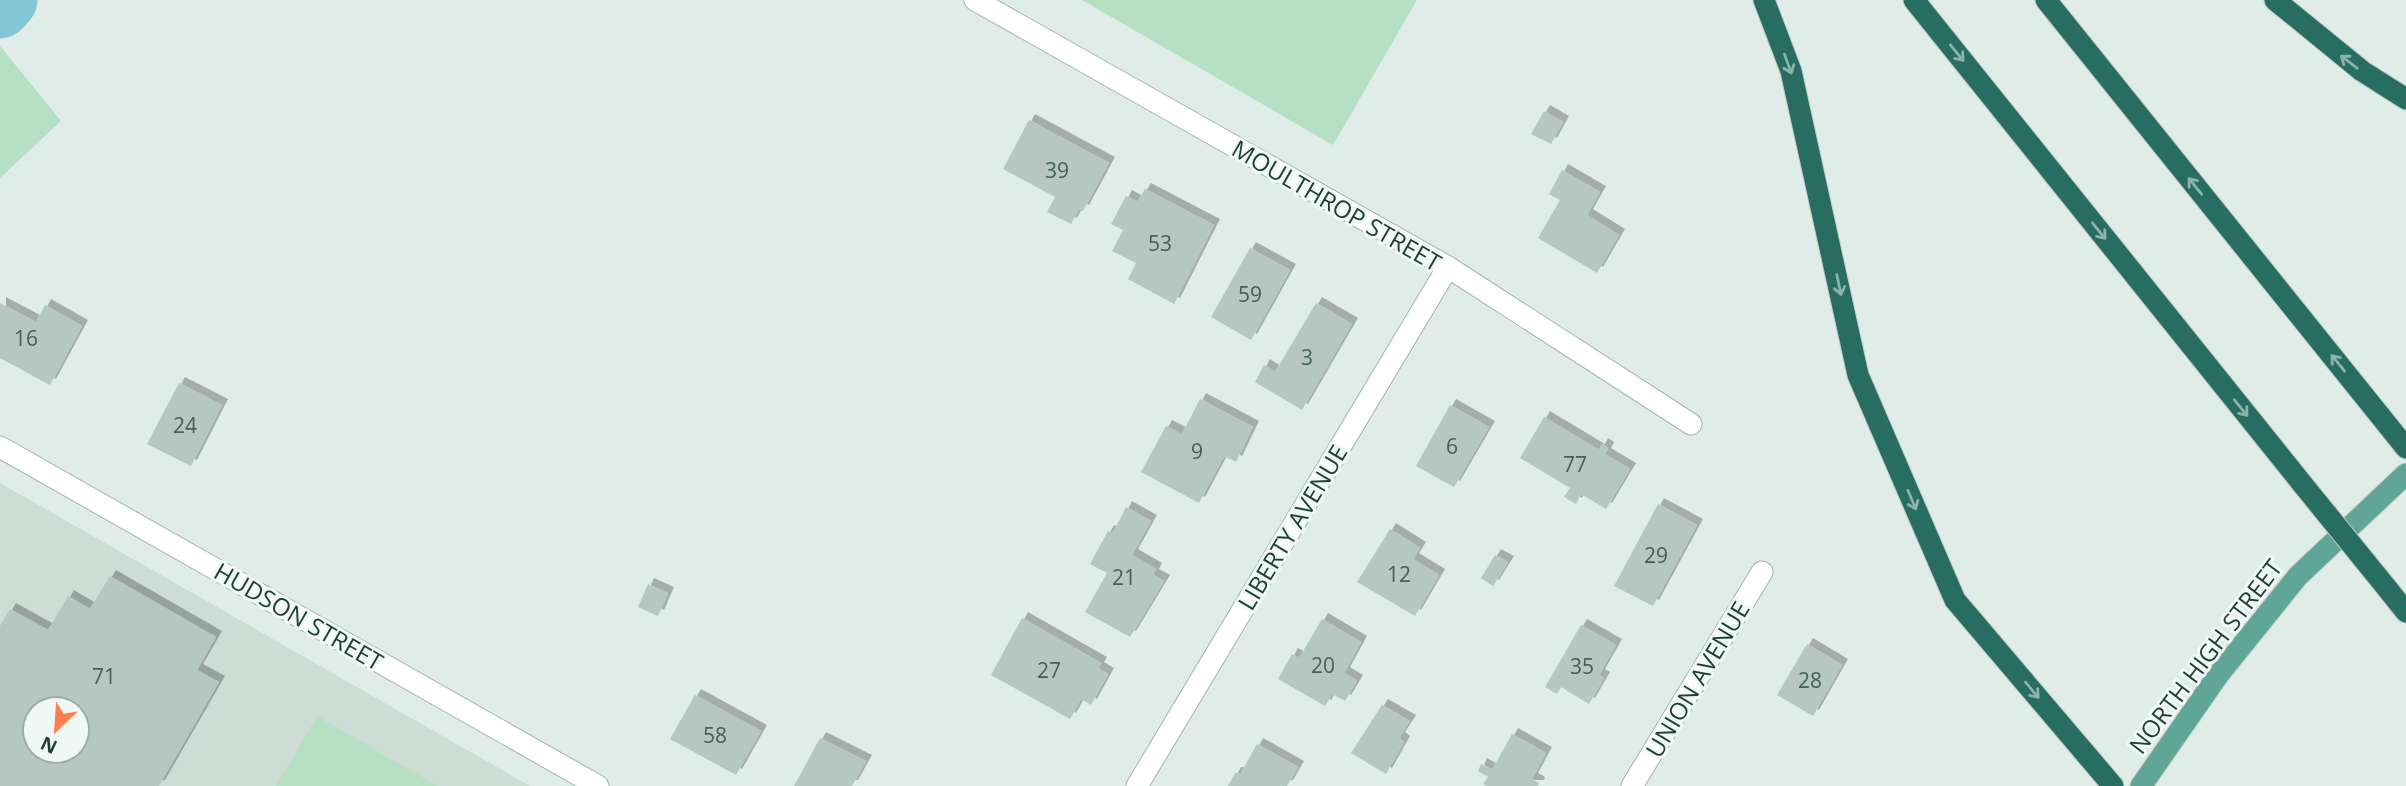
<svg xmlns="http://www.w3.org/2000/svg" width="2406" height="786" font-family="'Open Sans',sans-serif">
<defs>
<filter id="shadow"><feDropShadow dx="6" dy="-6" stdDeviation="0" flood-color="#0004"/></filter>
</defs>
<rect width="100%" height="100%" fill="#e0ece7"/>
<path fill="#cedcd6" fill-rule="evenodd" d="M0,483L530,786H0ZM35,709H77V751H35Z"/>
<path fill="#b6e0c3" d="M1082,0H1417L1333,145Z
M0,46L61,121L0,178Z
M317,716L434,784L437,786H276Z"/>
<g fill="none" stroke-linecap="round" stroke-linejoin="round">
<path stroke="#82c6d7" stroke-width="61" d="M0,8L7,0"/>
</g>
<path fill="#b5c7c0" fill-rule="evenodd" filter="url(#shadow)" d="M1544,111L1563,122L1551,144L1531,134Z
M1029,120L1109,163L1083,211L1079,209L1071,224L1047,212L1055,197L1003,169Z
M1562,170L1600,192L1587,215L1619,235L1597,273L1538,238L1560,200L1549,194Z
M1145,189L1214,225L1174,304L1128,279L1136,263L1112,251L1123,230L1111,224L1126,196L1137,202Z
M1250,248L1290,270L1251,340L1211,317Z
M0,303L36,322L45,305L82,326L50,385L0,358Z
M1316,303L1352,324L1302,410L1255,382L1264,365L1275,372Z
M179,383L222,405L191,466L147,444Z
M1200,399L1253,427L1236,462L1224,456L1199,503L1141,472L1166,426L1182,434Z
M1450,405L1489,427L1454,487L1416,466Z
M1544,417L1599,450L1602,444L1608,448L1605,454L1630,469L1606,509L1581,494L1576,504L1564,497L1570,488L1520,458Z
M1658,504L1697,525L1653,606L1614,586Z
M1126,507L1151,521L1132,555L1156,569L1153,575L1164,581L1130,637L1085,612L1107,573L1090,564L1108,531L1113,533Z
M1390,529L1420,548L1413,559L1439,575L1415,616L1357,582Z
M1495,555L1508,562L1493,586L1481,578Z
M110,576L216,637L197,670L219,682L159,786H0V626L10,609L48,630L68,596L90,609ZM35,709H77V751H35Z
M648,584L668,593L658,616L638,607Z
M1022,618L1101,663L1098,668L1108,674L1091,705L1081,699L1070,719L991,675Z
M1322,619L1361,642L1344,673L1357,681L1345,701L1332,694L1325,706L1278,679L1292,654L1299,658Z
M1581,625L1616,645L1599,675L1604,678L1589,704L1561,687L1557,694L1545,687Z
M1807,644L1842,665L1813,716L1777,695Z
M695,695L761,731L736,775L670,739Z
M1382,705L1410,721L1399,738L1404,742L1386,774L1351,753Z
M1512,734L1546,753L1532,779L1539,783L1538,786H1487L1483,784L1488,777L1478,771L1481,764L1492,770Z
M820,738L866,761L852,786H794Z
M1257,744L1298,767L1287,786H1228L1235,773H1241Z"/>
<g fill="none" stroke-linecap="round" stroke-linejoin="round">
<defs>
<path id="minor" d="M975,0L1448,267L1691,424
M0,447L598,786
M1137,786L1448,267
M1632,786L1762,572"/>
<path id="major" d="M2141,786L2219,674L2298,576L2406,474"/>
<path id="highway" d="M1764,0L1791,71L1858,375L1955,600L2113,786
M1914,0L2304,486
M2046,0L2406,448
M2275,0L2362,71L2406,99
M2386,587L2406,612"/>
</defs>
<use href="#minor" stroke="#a2b4af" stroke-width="23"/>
<use href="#major" stroke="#c0c9c7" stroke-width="23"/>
<use href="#highway" stroke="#c0c9c7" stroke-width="23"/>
<use href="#minor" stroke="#fff" stroke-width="21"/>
<use href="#major" stroke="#60a697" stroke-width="21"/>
<use href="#highway" stroke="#286d62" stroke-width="21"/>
<defs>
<path id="highway-bridge" d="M2304,486L2386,587"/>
</defs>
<use href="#highway-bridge" stroke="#c0c9c7" stroke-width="23" stroke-linecap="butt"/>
<use href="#highway-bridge" stroke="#286d62" stroke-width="21"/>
</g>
<defs><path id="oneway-shaft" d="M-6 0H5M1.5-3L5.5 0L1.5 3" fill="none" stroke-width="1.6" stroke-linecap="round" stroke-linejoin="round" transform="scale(1.75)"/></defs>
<g stroke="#8cb2ac">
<use href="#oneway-shaft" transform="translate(1957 53) rotate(51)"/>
<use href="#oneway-shaft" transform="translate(2349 62) rotate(-143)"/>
<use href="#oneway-shaft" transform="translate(1788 64) rotate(70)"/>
<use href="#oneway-shaft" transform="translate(2195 186) rotate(-129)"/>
<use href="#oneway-shaft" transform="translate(2099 231) rotate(51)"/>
<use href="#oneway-shaft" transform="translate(1839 285) rotate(78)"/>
<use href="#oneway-shaft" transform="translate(2338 363) rotate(-129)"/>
<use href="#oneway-shaft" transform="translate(2241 408) rotate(51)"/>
<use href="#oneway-shaft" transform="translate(1912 500) rotate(67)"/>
<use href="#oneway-shaft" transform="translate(2032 690) rotate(50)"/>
</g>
<g text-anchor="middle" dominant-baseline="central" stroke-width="6" stroke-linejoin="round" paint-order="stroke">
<g font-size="21" fill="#446059">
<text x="1057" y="170">39</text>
<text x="1160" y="243">53</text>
<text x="1250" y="294">59</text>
<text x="26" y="338">16</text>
<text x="1307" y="357">3</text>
<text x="185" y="425">24</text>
<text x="1452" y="446">6</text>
<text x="1197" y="451">9</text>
<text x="1575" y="464">77</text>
<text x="1656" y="555">29</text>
<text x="1399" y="574">12</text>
<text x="1124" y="577">21</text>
<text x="1323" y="665">20</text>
<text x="1582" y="666">35</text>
<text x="1049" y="670">27</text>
<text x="104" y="676">71</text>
<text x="1810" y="680">28</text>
<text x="715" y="735">58</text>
</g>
<g font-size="24" fill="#1f3e37" stroke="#f0f8f5">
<text transform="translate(1337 205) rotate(30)">MOULTHROP STREET</text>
<text transform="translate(1292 527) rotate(-59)">LIBERTY AVENUE</text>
<text transform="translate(299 616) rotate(30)">HUDSON STREET</text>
<text transform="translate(2205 656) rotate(-53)">NORTH HIGH STREET</text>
<text transform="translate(1697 679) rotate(-59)">UNION AVENUE</text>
</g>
</g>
<g transform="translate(56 730) rotate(205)"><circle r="33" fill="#f0f8f5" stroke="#9caea9" stroke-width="2"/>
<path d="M0-5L12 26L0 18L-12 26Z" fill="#ff7f4b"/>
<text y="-10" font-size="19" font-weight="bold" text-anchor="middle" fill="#1f3e37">N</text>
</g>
</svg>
